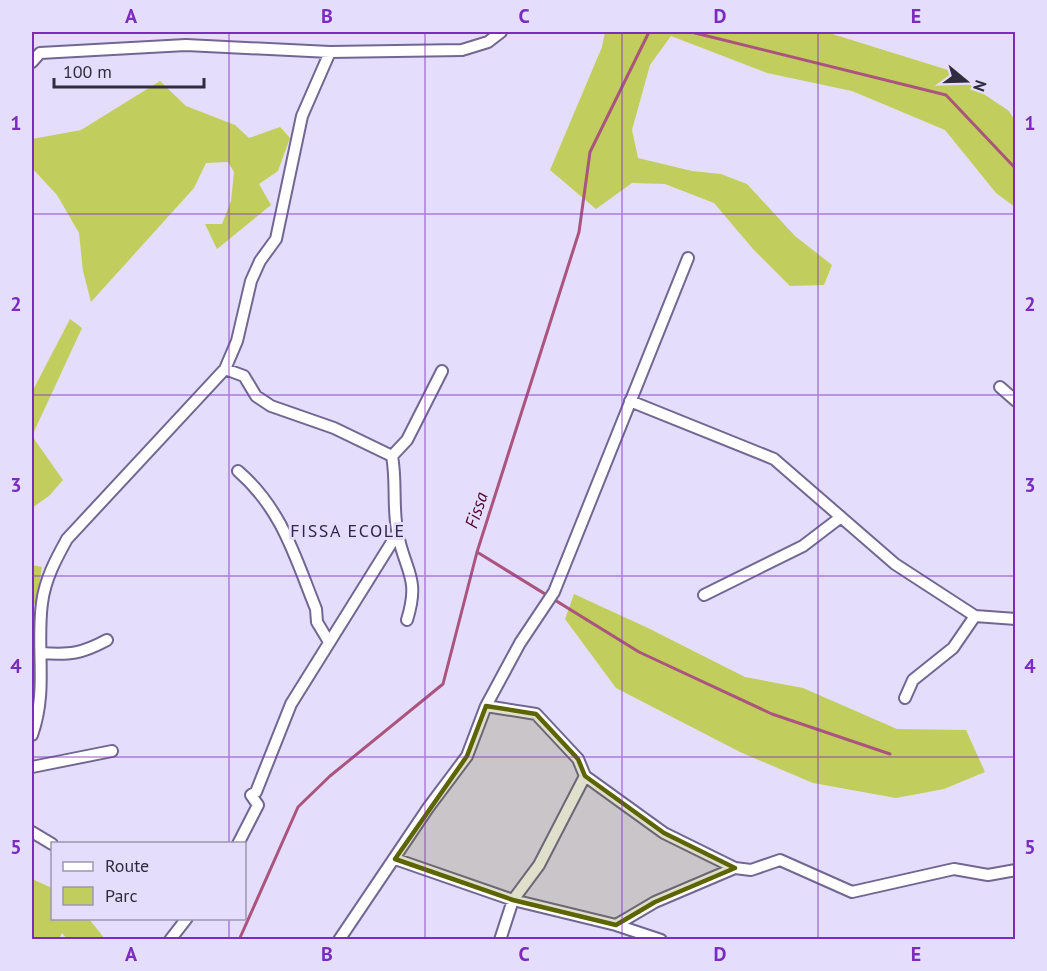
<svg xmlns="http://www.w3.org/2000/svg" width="1047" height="971" font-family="'PT Sans',sans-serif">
<rect width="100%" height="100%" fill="#e4defc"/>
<path fill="#c1ce5d" d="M605,32H826L948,70L1009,111L1015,121V207L996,193L945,130L852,91L767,73L671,36L650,65L632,130L638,158L692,171L721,174L747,184L795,236L832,265L824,285L790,286L753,249L714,203L665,184L632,183L596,209L550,170L602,47Z
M160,81L186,106L235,125L249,138L280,127L290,138L278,171L259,184L271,205L217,249L205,224H222L231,201L234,172L228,162L206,163L194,188L91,302L83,271L79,233L57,195L32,168V139L81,130Z
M70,319L82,328L32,436L63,480L49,496L32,508V392Z
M32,565L42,567L36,604L32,603Z
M574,594L648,628L745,677L803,688L897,729L966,730L985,772L944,789L896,798L813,783L740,752L616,688L565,619Z
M32,879L52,888V918L89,919L105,939H67L62,933L59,939H32Z"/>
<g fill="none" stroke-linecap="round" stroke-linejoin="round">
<path stroke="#aa547e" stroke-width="3" d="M691,32L946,95L1016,169
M477,552L639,652L772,714L890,754
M239,940L298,807L330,776L443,684L477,552L579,232L590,152L649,32"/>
<defs>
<path id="minor" d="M32,62L40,53L186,45L330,52L462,50L488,42L501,32
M225,369L244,376L256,396L271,406L334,428L392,456C397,482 392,509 398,535C406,573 420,578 407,620
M1000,387L1016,401
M630,401L774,459L895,564L975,616L1016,619
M392,456L407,440L442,371
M238,471C282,509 295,557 316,609L317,622L329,642
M704,595L803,546L841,517
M41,653C70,655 81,654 107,640
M905,698L913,680L953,648L975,616
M486,706L536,714L578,759L585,776L539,865L513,900L500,940
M32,735C48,691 36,648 42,603C45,579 56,559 67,539L225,369L237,341L251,281L260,261L276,239L302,116L330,52
M32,767L112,751
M585,776L664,833L735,868L751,870L780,860L852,892L954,869L988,875L1016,870
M32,832L52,844
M238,844L258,805L251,795L256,792L291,704L397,534
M395,859L513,900L616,925L661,940
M616,925L655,902L735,868
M170,940L187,918
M339,940L428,808L467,756L486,706L520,643L554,592L688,258"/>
</defs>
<use href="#minor" stroke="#716792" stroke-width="14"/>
<use href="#minor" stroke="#fff" stroke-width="10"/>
</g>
<path fill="#5d6402" fill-opacity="0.2" stroke="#5d6402" stroke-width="4.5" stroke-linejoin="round" d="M486,706L536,714L578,759L585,776L664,833L735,868L655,902L616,925L513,900L395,859L467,756Z"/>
<path fill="none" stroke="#7b2cbf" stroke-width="1.5" stroke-opacity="0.55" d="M229,32V844M425,32V940M622,32V940M818,32V940M32,214H1016M32,395H1016M32,576H1016M32,757H1016M229,918V940"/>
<g text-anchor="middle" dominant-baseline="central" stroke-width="6" stroke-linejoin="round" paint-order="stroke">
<g font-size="18" font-style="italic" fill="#50022d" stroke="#e4defc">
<text transform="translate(476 510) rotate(-72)">Fissa</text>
</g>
<g font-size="18" letter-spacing="1.5" fill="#30254b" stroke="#e4defc">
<text x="348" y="530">FISSA ECOLE</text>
</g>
</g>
<rect width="1047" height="971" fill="none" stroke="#e4defc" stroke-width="66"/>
<rect x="51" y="842" width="195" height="78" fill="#e4defc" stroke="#9c96b0" stroke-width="1.5"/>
<rect x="63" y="862" width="30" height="9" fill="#ffffff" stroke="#9c96b0" stroke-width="1.5"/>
<text x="105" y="872" font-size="18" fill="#302b3e">Route</text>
<rect x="63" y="887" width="30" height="18" fill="#c1ce5d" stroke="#9c96b0" stroke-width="1.5"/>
<text x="105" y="902" font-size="18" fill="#302b3e">Parc</text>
<g transform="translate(966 81) rotate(109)" stroke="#e4defc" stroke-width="4.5" paint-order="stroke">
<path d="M0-4.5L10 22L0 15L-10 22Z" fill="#302b3e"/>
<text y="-9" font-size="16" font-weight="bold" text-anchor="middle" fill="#302b3e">N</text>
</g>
<path d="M54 78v9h150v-9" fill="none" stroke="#302b3e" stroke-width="3"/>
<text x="63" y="78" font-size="18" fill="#302b3e" stroke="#e4defc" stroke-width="4.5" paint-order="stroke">100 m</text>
<rect x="33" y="33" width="981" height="905" fill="none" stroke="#7b2cbf" stroke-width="2"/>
<g font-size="20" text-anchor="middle" font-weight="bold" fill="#7b2cbf">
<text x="131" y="23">A</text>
<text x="327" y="23">B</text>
<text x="524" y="23">C</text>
<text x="720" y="23">D</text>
<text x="916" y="23">E</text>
<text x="16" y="130">1</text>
<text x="1030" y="130">1</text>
<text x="16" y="311">2</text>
<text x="1030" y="311">2</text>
<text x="16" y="492">3</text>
<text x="1030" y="492">3</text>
<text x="16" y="673">4</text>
<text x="1030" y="673">4</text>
<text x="16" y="854">5</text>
<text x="1030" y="854">5</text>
<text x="131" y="961">A</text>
<text x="327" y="961">B</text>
<text x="524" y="961">C</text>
<text x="720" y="961">D</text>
<text x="916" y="961">E</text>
</g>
</svg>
